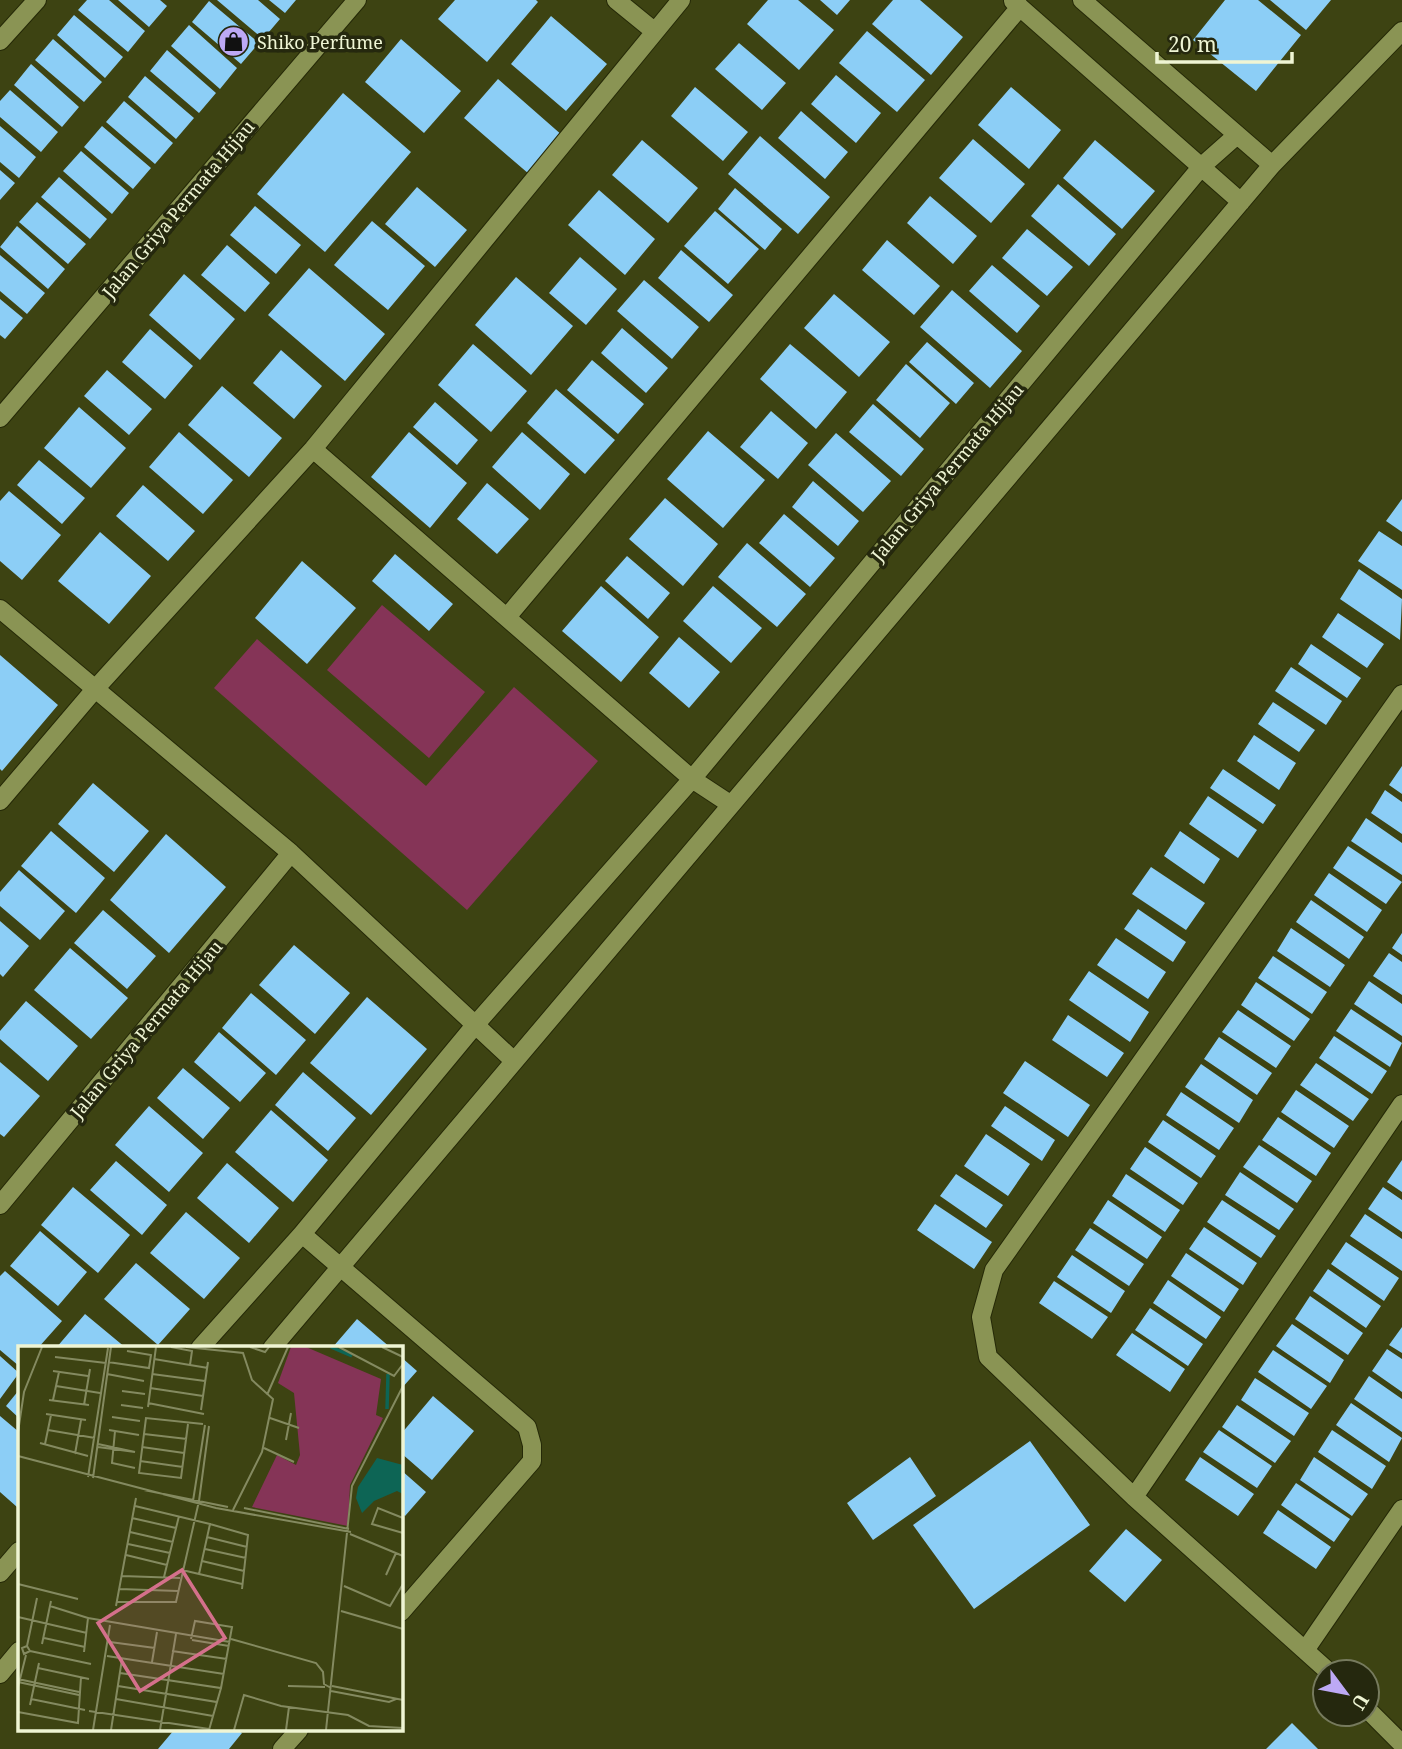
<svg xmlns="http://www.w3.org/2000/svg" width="1402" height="1749" font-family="'Noto Serif',serif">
<rect width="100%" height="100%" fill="#3d4312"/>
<path fill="#853457" d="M382,605L485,692L429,758L327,670Z
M257,639L426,786L514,687L598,761L467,910L214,688Z"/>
<path fill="#8ccef6" d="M87,0H109L145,31L128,52L78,10Z
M118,0H160L167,6L149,27Z
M217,0H258L280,19L263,39Z
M269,0H296L285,13Z
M455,0H536L538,2L487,62L438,19Z
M768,0H798L834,30L799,70L747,24Z
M820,0H850L837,15Z
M893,0H920L963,37L931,75L872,24Z
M1225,0H1258L1301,35L1256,91L1193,40Z
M1270,0H1331L1306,30Z
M209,1L259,43L241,64L192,22Z
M74,15L123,57L105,78L57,35Z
M551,16L607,64L566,111L511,64Z
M189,25L237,68L220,89L171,46Z
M867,31L925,80L897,112L839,63Z
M53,39L102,82L84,102L35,60Z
M401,39L461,91L424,133L365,82Z
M739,43L786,83L762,110L715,69Z
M167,50L216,93L199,113L150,71Z
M31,64L79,107L62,127L14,85Z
M836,75L881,113L856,143L811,104Z
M145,76L194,118L176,139L128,97Z
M498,79L563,136L529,174L464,118Z
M695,87L748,132L723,161L671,116Z
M1011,87L1061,130L1029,169L978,125Z
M10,90L58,132L41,152L0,117V101Z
M343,93L411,152L325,252L257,194Z
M124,101L173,143L155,164L106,122Z
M801,111L848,152L825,179L778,138Z
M0,126L36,157L19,178L0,162Z
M102,126L151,168L133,189L84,147Z
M760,136L830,197L798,234L728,174Z
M973,139L1025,184L991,223L939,178Z
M642,140L698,188L668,223L612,175Z
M1095,140L1155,191L1122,229L1063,178Z
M81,151L129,193L112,214L63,171Z
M0,170L15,183L0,200Z
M59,177L107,219L90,239L41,197Z
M1058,184L1116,234L1089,266L1031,216Z
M417,187L467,230L435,267L385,224Z
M735,188L782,229L765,250L718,209Z
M599,190L655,239L625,275L568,225Z
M930,196L977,236L953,264L907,223Z
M37,202L86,244L68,264L19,222Z
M255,206L301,245L276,274L230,235Z
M715,211L759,249L728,284L684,246Z
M372,221L425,266L388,310L334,265Z
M17,226L65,269L48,289L0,247Z
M1027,229L1073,267L1047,296L1002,258Z
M887,240L940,286L914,315L862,270Z
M227,245L270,283L245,312L201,275Z
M681,250L733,295L709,322L658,278Z
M0,255L45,293L27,314L0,291Z
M580,257L617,289L586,325L549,293Z
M992,265L1040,306L1017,333L969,291Z
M309,268L385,334L345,381L268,315Z
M184,274L235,319L200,360L149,315Z
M516,277L573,326L531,375L475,325Z
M644,280L699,327L672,359L617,311Z
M952,290L1022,351L990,388L920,327Z
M834,294L890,342L859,377L804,328Z
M0,299L23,318L5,339L0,335Z
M622,328L668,368L646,393L601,353Z
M150,329L193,366L165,399L122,362Z
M927,342L974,383L956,404L909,362Z
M473,344L527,391L491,432L438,385Z
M790,344L847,392L816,429L760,379Z
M281,350L322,386L294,419L253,383Z
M592,360L644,404L618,434L567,390Z
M906,364L950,403L920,438L876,400Z
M107,370L152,409L129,435L84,396Z
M222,386L282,438L249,477L188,425Z
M556,389L615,440L585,474L527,423Z
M435,402L478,440L457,465L413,427Z
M873,404L924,449L901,476L849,432Z
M79,407L126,448L91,488L44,448Z
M771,411L808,443L778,479L740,447Z
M708,431L765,480L723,528L667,479Z
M179,432L233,480L203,514L149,467Z
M409,432L467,483L430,528L371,477Z
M522,432L570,474L540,510L492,467Z
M836,433L891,481L863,512L808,465Z
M39,460L85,498L62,524L17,485Z
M813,481L859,521L838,546L792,507Z
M487,483L529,519L497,554L457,519Z
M143,485L195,531L168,561L116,516Z
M9,491L61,535L22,580L0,561V501Z
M665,498L718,544L683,586L629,539Z
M1402,499V532L1386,521Z
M784,514L835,558L810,587L759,543Z
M1379,531L1402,546V590L1358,561Z
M100,532L151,576L109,624L58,581Z
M747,543L806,594L777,627L718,577Z
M395,554L453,604L429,631L372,581Z
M627,556L670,593L648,619L605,581Z
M302,561L356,608L307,664L255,618Z
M1359,569L1402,599L1400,640L1340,599Z
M601,586L659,637L621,682L562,631Z
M713,586L762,628L731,663L683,621Z
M1338,613L1384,644L1367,668L1322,637Z
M679,637L720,672L689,708L649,673Z
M1311,644L1361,678L1347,698L1298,664Z
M0,655L58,705L2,771L0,769Z
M1291,667L1342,701L1326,725L1275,691Z
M1273,702L1315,730L1299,752L1258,724Z
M1254,735L1296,763L1279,790L1237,761Z
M1402,766V794L1389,785Z
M1223,769L1276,805L1263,824L1210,788Z
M93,783L149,831L114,872L58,824Z
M1385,790L1402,802V834L1371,813Z
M1208,796L1257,830L1238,858L1189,824Z
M1366,818L1402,843V875L1351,841Z
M51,831L105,878L76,913L21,866Z
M1180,831L1220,859L1204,884L1164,856Z
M166,834L226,887L169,953L110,900Z
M1348,846L1402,882L1386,904L1333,868Z
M1151,867L1205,903L1186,930L1132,894Z
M19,870L65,911L40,940L0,906V892Z
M1329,873L1382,910L1367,932L1314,895Z
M1311,900L1364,937L1349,959L1296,922Z
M1138,909L1186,942L1173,962L1124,929Z
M103,910L156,956L127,989L74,943Z
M0,921L29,946L3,977L0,974Z
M1291,928L1345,965L1330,987L1277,951Z
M1402,933V955L1392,948Z
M1116,938L1166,972L1148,999L1097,965Z
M294,945L350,993L315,1034L259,985Z
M70,948L128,998L91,1039L34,990Z
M1389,953L1402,962V995L1373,976Z
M1273,956L1327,992L1312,1014L1258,978Z
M1089,971L1149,1012L1130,1042L1069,1000Z
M1369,981L1402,1004V1036L1354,1004Z
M1256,982L1310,1019L1294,1041L1241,1005Z
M251,993L306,1040L276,1075L222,1028Z
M367,997L427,1049L371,1115L310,1063Z
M26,1001L78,1046L48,1081L0,1039V1031Z
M1351,1009L1402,1043L1390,1067L1336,1031Z
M1238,1010L1291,1046L1276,1068L1222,1032Z
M1068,1015L1124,1053L1107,1077L1052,1040Z
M219,1032L266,1073L240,1102L194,1062Z
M1334,1036L1387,1071L1372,1094L1319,1058Z
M1219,1037L1272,1073L1257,1095L1204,1059Z
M1025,1061L1090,1105L1068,1137L1003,1093Z
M0,1062L40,1096L4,1137L0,1134Z
M1316,1063L1369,1099L1353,1121L1300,1085Z
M1201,1064L1253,1100L1239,1123L1185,1087Z
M183,1068L230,1108L203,1139L157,1098Z
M303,1072L356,1118L328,1151L275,1105Z
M1296,1090L1349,1126L1334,1148L1281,1112Z
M1181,1092L1234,1128L1219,1150L1166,1115Z
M149,1106L203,1153L169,1192L115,1145Z
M1005,1106L1055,1140L1042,1161L991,1126Z
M271,1110L328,1160L293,1202L235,1152Z
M1278,1117L1331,1153L1316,1176L1262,1140Z
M1163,1120L1216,1156L1201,1178L1148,1142Z
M986,1134L1030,1164L1008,1196L964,1166Z
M1259,1145L1312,1181L1297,1203L1243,1167Z
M1145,1147L1198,1183L1183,1205L1130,1169Z
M1402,1160V1192L1387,1182Z
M116,1161L167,1205L142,1235L90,1190Z
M227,1163L279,1208L249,1243L197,1198Z
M1240,1172L1294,1209L1279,1230L1225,1195Z
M956,1174L1003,1205L986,1228L940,1196Z
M1126,1174L1180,1210L1165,1232L1112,1196Z
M73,1187L130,1235L98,1273L41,1225Z
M1383,1187L1402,1200V1232L1368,1209Z
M1108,1200L1162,1237L1147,1259L1093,1223Z
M1222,1200L1276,1236L1261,1258L1207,1222Z
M935,1204L992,1242L974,1269L917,1230Z
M186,1212L240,1258L204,1299L150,1253Z
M1365,1214L1402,1239V1271L1350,1236Z
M1204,1227L1257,1263L1243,1285L1189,1249Z
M1090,1228L1144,1264L1129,1286L1075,1250Z
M40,1231L87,1272L58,1306L10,1266Z
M1346,1242L1399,1278L1384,1301L1331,1264Z
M1186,1253L1239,1289L1224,1312L1171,1276Z
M1072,1255L1125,1291L1111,1313L1057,1277Z
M136,1263L190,1309L158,1345L104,1299Z
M1328,1269L1381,1306L1366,1328L1313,1291Z
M5,1271L62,1321L38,1348H19V1366L0,1350V1276Z
M1168,1280L1221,1317L1206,1339L1153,1303Z
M1054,1281L1108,1317L1092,1339L1039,1303Z
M1310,1296L1363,1333L1348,1355L1295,1319Z
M1150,1308L1203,1344L1188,1366L1135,1330Z
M85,1314L126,1348H56Z
M357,1319L391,1348H332Z
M1292,1324L1344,1360L1330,1383L1276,1346Z
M1402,1327V1353L1389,1345Z
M1132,1333L1185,1369L1170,1392L1116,1355Z
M1387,1349L1402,1359V1392L1372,1371Z
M1273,1350L1327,1386L1311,1409L1258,1372Z
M0,1356L19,1373L0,1399Z
M401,1357L417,1371L401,1389Z
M1369,1376L1402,1399V1432L1354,1399Z
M1255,1378L1309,1413L1294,1436L1241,1400Z
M19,1390V1418L6,1406Z
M433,1396L474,1431L432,1480L401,1453V1434Z
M1351,1403L1402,1438L1389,1462L1336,1425Z
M1237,1405L1291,1441L1275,1463L1222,1427Z
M0,1416L19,1432L17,1507L0,1492Z
M1219,1430L1272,1466L1257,1488L1203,1452Z
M1332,1430L1386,1466L1372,1489L1318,1452Z
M1030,1441L1090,1525L974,1609L913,1525Z
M910,1457L936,1496L873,1540L847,1503Z
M1200,1457L1254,1494L1238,1516L1185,1480Z
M1314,1457L1368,1494L1352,1516L1300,1480Z
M401,1470L426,1492L405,1516L401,1512Z
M1296,1483L1350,1519L1334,1542L1281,1505Z
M1278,1510L1331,1547L1316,1569L1263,1533Z
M1126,1529L1162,1560L1125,1602L1089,1571Z
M1292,1723L1318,1749H1266Z
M174,1730H238L242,1733L229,1749H158Z"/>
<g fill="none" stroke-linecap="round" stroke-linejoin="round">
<defs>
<path id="street" d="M616,0L654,31
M1082,0L1272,165
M1013,1L1241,202
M0,41L37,0
M0,418L357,0
M313,449L692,779L730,804
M0,609L291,853L513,1060
M507,617L1020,7
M0,801L96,688L313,449L681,0
M0,1205L291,853
M302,1234L527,1427L532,1445V1461L401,1612
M200,1348L302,1234L476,1024L692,779L1202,166L1237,135
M272,1348L1272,165L1402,31
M1134,1497L1402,1104
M0,1573L19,1551
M1306,1649L1402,1509
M1329,1672L1134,1497L988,1357L981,1317L994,1270L1402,694
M0,1674L19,1651
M1367,1709L1402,1744
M282,1749L299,1730"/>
</defs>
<use href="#street" stroke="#252907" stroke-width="20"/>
<use href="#street" stroke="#8a9454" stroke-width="18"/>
</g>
<defs>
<symbol id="shop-disc" viewBox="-11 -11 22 22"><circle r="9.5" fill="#bda9f5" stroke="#25280e"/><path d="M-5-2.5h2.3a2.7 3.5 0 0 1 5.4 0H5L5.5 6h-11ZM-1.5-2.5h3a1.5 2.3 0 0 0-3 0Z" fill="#111"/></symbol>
</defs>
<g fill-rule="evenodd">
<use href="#shop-disc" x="216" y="24" width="35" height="35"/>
</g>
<g text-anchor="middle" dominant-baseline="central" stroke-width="7" stroke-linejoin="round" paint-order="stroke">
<g font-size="18" fill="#eff5d4" stroke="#25280e" text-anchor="start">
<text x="257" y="42">Shiko Perfume</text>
</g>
<g font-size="18" fill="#eff5d4" stroke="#25280e">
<text transform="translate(178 209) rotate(-50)">Jalan Griya Permata Hijau</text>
<text transform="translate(947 472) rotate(-50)">Jalan Griya Permata Hijau</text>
<text transform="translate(146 1029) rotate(-50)">Jalan Griya Permata Hijau</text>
</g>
</g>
<g transform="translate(18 1346)">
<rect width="385" height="385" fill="#3d4312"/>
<path d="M273,1H288L363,33L358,69L365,72L332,139L330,180L234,161L259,109L278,119L282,109L276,47L260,37Z" fill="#853457"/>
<path d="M359,112L385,119V148L379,145L356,155L344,167L338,152L340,141Z" fill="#0d6555"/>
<path fill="none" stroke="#0d6555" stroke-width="3.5" d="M313,1L334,10M369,63L370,28"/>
<path fill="none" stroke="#848a60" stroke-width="2" d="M153,1L174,5L172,19M168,1L225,7L234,34L255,53L244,106L215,164M232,1L247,6L251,1M321,1L376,30L385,18M364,1L385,11M37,11L88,17M136,13L190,22M90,16L131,22L133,9L109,5M35,25L70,30M89,28L126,35M134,28L187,35M38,40L82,47M132,42L185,50M104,45L127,48M249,49L270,1M31,54L71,59M35,54L41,26M130,57L186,68M66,59L72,23M103,59L125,62M130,61L138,1M183,64L190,16M28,68L68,74M94,71L122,75M252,72L281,82M170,78L163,132L121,127L128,72L185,78M30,84L77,92M91,84L121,89M97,85L94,117L117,122M0,86L6,46L24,1M126,88L169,93M268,94L273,67M22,97L70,110M27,98L33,69M80,101L117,106L80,98M124,101L166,107M246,102L276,116M57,108L63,74M0,110L198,162L333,186M122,115L165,121M70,131L90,2M75,132L93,1M126,144L210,161M175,155L187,79M117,160L192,178L181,228M226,162L331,183M114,172L158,182M385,172L360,162L354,178L385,187M192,178L230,189L224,243M112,186L155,196M332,188L385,210M189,191L229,201M110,198L152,207M187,203L228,212M108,209L149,219M184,215L226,225M164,224L224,238M368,229L378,207M104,230L162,232M146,231L161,170M0,238L60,253M326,240L372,260L385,238M101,243L160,245M99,256H158L181,155L191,80M32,260L70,272L66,306M98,260L118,152M323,265L385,283M0,271L69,287M70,272L212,296M26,292L67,301M213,293L298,317L305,326L306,338L313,342M174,294L211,300M92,296L137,302M24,298L33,255M9,300L4,302L6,308L12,305L9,300L19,252M12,305L73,318M154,305L209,313M89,310L206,328M134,316L139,286M20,322L71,333M102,327L203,342L214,281L177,275L173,293M0,333L61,346M0,336L61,349M100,340L199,356L203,342M270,340L307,341M314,340L385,354M0,341L8,309M313,345L371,356L378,353M13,353L67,364M98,353L195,370M12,359L21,317M71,365L191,383M0,366L60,377L63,331M75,384L92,279M93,384L104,313M142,384L158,288M191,384L199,356M216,384L226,349L263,360L330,369L351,380L385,382M268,384L271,361M308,384L334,140L385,40"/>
<path fill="#d4708b" fill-opacity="0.15" stroke="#d4708b" stroke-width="3.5" d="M164,224L207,292L122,345L80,277Z"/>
<rect width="385" height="385" fill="none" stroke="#eff5d4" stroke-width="3.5"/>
</g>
<g transform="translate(1346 1693) rotate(122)"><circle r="33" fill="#25280e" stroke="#767a5d" stroke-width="2"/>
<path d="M0-5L12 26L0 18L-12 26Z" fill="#bda9f5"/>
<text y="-10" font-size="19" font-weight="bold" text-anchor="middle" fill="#eff5d4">U</text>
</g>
<path d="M1157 52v10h135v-10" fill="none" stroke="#eff5d4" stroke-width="3.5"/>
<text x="1168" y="52" font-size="21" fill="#eff5d4" stroke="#25280e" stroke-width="5" paint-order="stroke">20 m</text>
</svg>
